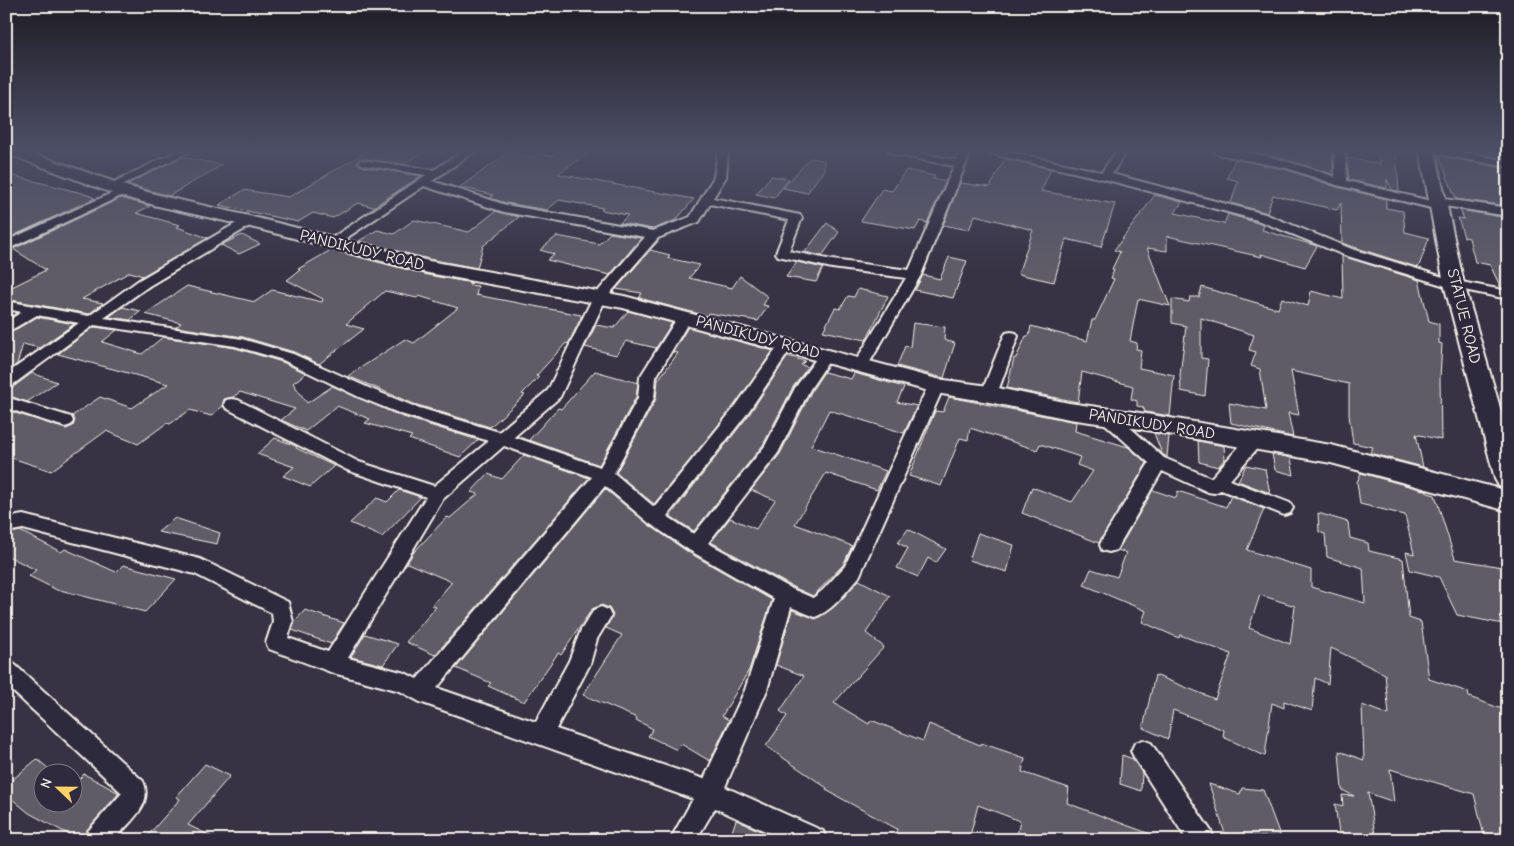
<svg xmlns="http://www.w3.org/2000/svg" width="1514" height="846" font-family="'Comic Neue',sans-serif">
<rect width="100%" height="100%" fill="#373244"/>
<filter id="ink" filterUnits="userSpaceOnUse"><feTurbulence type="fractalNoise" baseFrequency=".02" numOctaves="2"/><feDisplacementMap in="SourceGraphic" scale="10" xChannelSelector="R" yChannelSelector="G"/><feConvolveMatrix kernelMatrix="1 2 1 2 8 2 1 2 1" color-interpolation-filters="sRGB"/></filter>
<g filter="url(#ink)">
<path fill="#5f5c67" stroke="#f4f1e8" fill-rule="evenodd" d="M390,151H425L404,164L360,158L357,163L364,167L421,176L373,207L358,203L333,218L313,213L298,222L219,205L244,190L289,197L366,152L383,155Z
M559,151H591L558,174L694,199L676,220L653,229L620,223L628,215L601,210L603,208L559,200L547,210L506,203L490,198L493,195L460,187L509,152L532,157L538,153L551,156Z
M1248,151H1332L1333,174L1291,161Z
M1374,151H1396L1399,191L1392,190L1387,179V188L1349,180L1347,158L1380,164Z
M1462,151H1508V159Z
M1439,156L1508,169V206L1456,199Z
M182,157L222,165L169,196L127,184Z
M810,158L824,160V170L807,193L783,188Z
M1005,159L1051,169L1041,191L1115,204L1101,247L1066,239L1054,282L1018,274L1033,230L975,215L969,230L943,225L960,183L990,187Z
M1235,159L1287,170L1337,187L1386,199V208L1403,211L1405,232L1429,238L1419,266L1416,267L1342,243L1341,203L1337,210L1273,195L1267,213L1231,203L1238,181L1227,178Z
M906,170L935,176L933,179L946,181L927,223L920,221L915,230L861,221L882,189L892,191Z
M6,174L82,193L95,198L6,239Z
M771,176L789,179L774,198L756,194Z
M1155,195L1182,202L1175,213L1224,224L1228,214L1264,225L1262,230L1317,246L1305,267L1261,254L1262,257L1167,236V251L1147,248L1170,306L1138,299L1130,341L1137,343L1136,349L1141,350L1139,368L1174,375L1170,416L1145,412L1143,407L1137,406V401L1131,399L1133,386L1082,372L1078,402L1007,388L1014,358H1016L1026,336H1029L1031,326L1087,341L1092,320H1095L1114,279L1111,278L1114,270L1112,269L1120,252L1114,250Z
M121,198L150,206L136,213L180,225L177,227L208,238L143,276L130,272L82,299L103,303L89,314L6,299V290L46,270L13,249Z
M1460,210L1508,218V289L1501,288L1490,265L1475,262L1469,238L1464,237L1458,218L1464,219Z
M496,211L519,217L483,246L477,268L429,259L359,241L377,230L394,234L414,220L469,232Z
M827,223L839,232L822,256L805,252Z
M610,233L641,238L610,275L547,260L554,254L540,250L557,236L599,244Z
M242,235L260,244L239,254L221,245Z
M659,240L650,250L670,255L667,258L700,265L689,278L732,288L740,276L768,297L763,305L768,306L758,321L708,313L707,316L639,298L642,293L616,289Z
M331,250L428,275L472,283L469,285L478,286L476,295L581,315V318L568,344L566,343L536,376L539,377L522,394L525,395L490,427L414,404L348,376L405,339L414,343L458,308L419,296L417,298L385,291L346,324L364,329L319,364L294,352L243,337L176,327L181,323L145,314L187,286L255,302L272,290L322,302L323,299L287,280L300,270L298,269Z
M1342,256L1419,280L1429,321L1439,324V343L1442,344L1440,378L1441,440L1416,434L1423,467L1370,453L1373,447L1353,443L1349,415V384L1291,371L1299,415L1288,413L1293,437L1231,423L1229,403L1266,410L1260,369L1251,366L1256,352L1249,350L1254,335L1201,318V358L1208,359L1205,396L1181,391L1180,375L1186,326L1172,323V299L1189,302L1190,297H1199L1202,287L1278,309L1282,298L1308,306L1311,291L1343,299Z
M949,257L967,261L953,298L915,290L923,275L940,279Z
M797,262L823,268L816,282L786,277Z
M858,289L888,296L866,340L823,331L835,308L840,309L848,296L854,297Z
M122,307L141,311L130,320L109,317Z
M628,311L672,323L656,348L626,341L616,355L585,347L596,325L614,328Z
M37,317L74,324L39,348L23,344L17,364L6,372V335Z
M913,323L945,327L944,340L955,343L944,378L897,366L905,346L910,347Z
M94,327L117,330L102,342L142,354L163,337L235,348L282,362L306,373L293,383L307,403L333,386L400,416L478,440L460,457L409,439L412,436L365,423L370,419L337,406L306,431L281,420L295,409L240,392L233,397L224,399L223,406L211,416L190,410L170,424L167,423L138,444L106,431L51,471L6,456V410L66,429L73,426L75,420L72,416L100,397L132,408L168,384L58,354Z
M688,327L773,351L734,406L654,504L616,473L656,399L658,380L678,353L673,352Z
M788,356L805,361L801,365L808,367L793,387L763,445L694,531L670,516L748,416Z
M595,371L638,383L636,397L599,465L529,440L558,408L561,409Z
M824,372L851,379L854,373L904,387L897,402L917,406L904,433L829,410L811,446L886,471L877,490L826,473L795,524L852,546L843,565L813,596L793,587L711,542L730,518L756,529L775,500L751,490L780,454L812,390Z
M32,373L57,382L27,402L6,395V389L12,388Z
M949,397L1076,422L1075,431L1128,447L1147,463L1099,543L1022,513L1032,487L1072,502L1093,471L1077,465L1080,457L1040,444L1037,450L970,428L968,440L960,438L941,486L909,476L935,411L943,412Z
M1154,433L1169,436L1167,457L1162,454Z
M275,438L291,444L297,447L296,448L334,466L310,487L283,476L294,467L257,454Z
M1198,441L1224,446L1225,459L1218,467L1199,462Z
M1272,454L1291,458L1294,475L1275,470Z
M524,455L589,478L435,655L406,642L436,607L432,605L452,582L407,563L413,553L447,517L450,518L478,494L471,492L488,474L502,479Z
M1246,465L1265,469L1270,493L1238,481Z
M1361,473L1427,491L1428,493L1435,495L1455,559L1508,568V625L1457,615L1439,577L1410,570L1406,552L1414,554L1405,515L1360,504L1357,482Z
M605,489L648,524L688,552L772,600L749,670L722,716L729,720L710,761L681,744L677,750L648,736L653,729L636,720L637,718L583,695L622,635L606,628L613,615L609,608L602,605L592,609L561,655L558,653L524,702L488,686L491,683L456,668Z
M399,490L421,497L382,537L350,523L377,498L387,502Z
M1153,490L1176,498L1178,491L1226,507L1231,496L1264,509L1247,550L1311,570V587L1365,603L1363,568L1327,557L1325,534L1319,532L1318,513L1348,522L1350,538L1368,543L1369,551L1403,559L1409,618L1421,622L1429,679L1468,692L1469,697L1505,710L1508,725V840H1485L1474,794L1390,769L1394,802L1368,793L1376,840H1340L1335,804L1343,806L1342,795L1354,796L1342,790L1339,751L1364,760L1362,705L1389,715L1385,674L1331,648L1328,684L1315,678L1312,711L1284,701V708L1272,703L1265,756L1223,737L1224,730L1173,710L1168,739L1143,728L1155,675L1215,699L1231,654L1180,635L1179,638L1142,622L1146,611L1084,585L1091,569L1117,577L1126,553L1118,550ZM1260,595L1295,606L1290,644L1249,628Z
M175,518L220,533L217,544L158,532Z
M908,529L946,549L936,563L928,558L918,577L897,568L908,548L898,543Z
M20,531L61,552L65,549L116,572L123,565L176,579L145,612L60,590L59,591L29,576L36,570L6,555V534Z
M978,533L1014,545L1007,572L969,560Z
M859,580L890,596L866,633L884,647L834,703L869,724L871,720L923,741L929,724L980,745L981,743L1025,758L1022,772L1069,788L1067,803L1161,838L1160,840H1016L1020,821L978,805L969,840H894L897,829L826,790L827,788L766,746L787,716L780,711L804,676L776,665L792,610L816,619L835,606Z
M305,610L344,623L331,644L292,630L295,621Z
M365,634L398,644L383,665L351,657Z
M1122,755L1133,759L1142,773L1141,791L1120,784Z
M37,759L55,774H42V804H72V786L84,774L119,793L87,830L83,840H79L29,813L6,794V785Z
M205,764L230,776L188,825L219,840H144L180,799L176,797Z
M1209,784L1240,794L1242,788L1263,790L1281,838L1225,834Z
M736,820L780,840H729Z"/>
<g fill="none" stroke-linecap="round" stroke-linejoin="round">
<defs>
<path id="street" d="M177,151H190L116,188L112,189L106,186Z
M463,151H475L432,181L506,205L653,231L690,217L714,177L718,151H728L726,177L713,198L800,215L802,218L789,251L832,260L909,270L954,166L893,154L888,151H907L957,160L961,151H971L921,275L867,367H857L854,364L906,278L832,268L778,256L776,253L789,220L710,204L699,222L658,238L606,298L560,397L514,437L600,467L638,398L640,377L679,315H689L691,318L656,377L654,398L614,473L654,507L735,407L782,341H792L794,344L746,415L667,516L694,534L765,446L795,388L821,352H831L833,355L810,389L778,453L708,543L792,589L813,598L823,590L845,566L928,386L931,382H941L944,386L859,577C846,591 834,610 815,617L791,607L767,690L725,787L823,831L826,840H785L715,808L696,840H670L693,799L420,702L400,691L333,673L269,649L266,643L273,622L272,613L195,574L23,529L6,532V518L23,515L200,559L288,602L293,622L288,638L328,652L426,497L347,470L226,408L224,404L226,400L232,399L238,400L359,462L434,486L489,441L401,414L359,397L283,360L235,346L94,325L11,386L6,387V374L79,323L37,315L6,333V322L22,312L6,309V301L89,316L139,280L245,218H253L255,221L253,224L149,286L104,318L242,339L293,354L371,389L413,406L499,432L548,390L593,297L645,237L504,212L424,186L336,245H328L326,242L426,175L364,165L359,162L360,160L434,170ZM504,446L592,477L417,679L405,673L348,658L443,499ZM605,486L649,523L689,550L774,599L745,690L704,779L556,729L590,664L597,639L611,616L608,610L601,607L594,610L581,630L569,661L536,722L437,688Z
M987,151H1005L1102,172L1116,151H1126L1112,174L1265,214L1352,249L1456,281L1508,291V299L1449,287L1344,255L1257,220L1104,179L988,153Z
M1213,151C1250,147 1300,165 1335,177V151H1345L1347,181L1431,201L1437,198L1508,208V216L1445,206L1439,210L1337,185L1287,168L1218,154Z
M1434,151H1454L1508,161V167L1439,154Z
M123,188L127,189L129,191L127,193L6,250V241Z
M1011,332L1016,333L1018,336L997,394L995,398L989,399L983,398L981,394L1004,336L1006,333Z
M6,397L71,417L73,421L71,425L65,427L6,408Z
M1108,412L1114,413L1164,458L1211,478L1248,437L1254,435L1260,437L1262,441L1260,445L1230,480L1290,503L1293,508L1290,513L1284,515L1221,490L1214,493L1208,492L1162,471L1116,550L1109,552L1102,550L1100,545L1102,540L1149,463L1102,421L1100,417L1102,413Z
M6,661L14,664L143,781C154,805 129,822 114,840H85L88,831L122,793L6,685Z
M1143,740L1151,743L1211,831L1214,840H1187L1135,759L1131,751L1135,743Z"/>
<path id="secondary" d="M6,151H26L129,187L166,197L249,216L429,261L624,296L937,379L989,386L1069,403L1140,413L1331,445L1508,491V511L1331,463L1140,429L1069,419L989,402L936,393L623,308L428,273L247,226L158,206L117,195L8,154Z
M1420,151H1435L1464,284L1508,435V488L1499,486L1495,479L1444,284Z"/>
</defs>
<use href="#street" stroke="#f4f1e8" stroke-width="4"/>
<use href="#secondary" stroke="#f4f1e8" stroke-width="4"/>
<use href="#street" fill="#2f2a3d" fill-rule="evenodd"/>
<use href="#secondary" fill="#2f2a3d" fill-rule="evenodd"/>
</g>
</g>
<linearGradient id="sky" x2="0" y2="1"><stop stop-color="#1e1c25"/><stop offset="0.56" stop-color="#4d4f67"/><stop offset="1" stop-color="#4d4f67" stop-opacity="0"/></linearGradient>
<rect width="1514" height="269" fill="url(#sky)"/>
<g text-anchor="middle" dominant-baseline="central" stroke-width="4.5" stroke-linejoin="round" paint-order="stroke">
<g font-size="16" fill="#f4f1e8" stroke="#2f2a3d">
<text transform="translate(362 250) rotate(14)">PANDIKUDY ROAD</text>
<text transform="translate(1464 316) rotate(76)">STATUE ROAD</text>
<text transform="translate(758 337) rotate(15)">PANDIKUDY ROAD</text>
<text transform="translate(1152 424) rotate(9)">PANDIKUDY ROAD</text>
</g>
</g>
<rect width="1514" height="846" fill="none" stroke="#2f2a3d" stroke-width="25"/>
<rect x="12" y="12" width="1489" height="821" fill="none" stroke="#f4f1e8" stroke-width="2" filter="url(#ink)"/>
<g transform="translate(58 788) rotate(292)"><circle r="24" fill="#2f2a3d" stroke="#7e7a81"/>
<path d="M0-4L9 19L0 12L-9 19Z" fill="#ffd166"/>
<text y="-8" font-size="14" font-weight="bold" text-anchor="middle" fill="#f4f1e8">N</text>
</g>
</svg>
